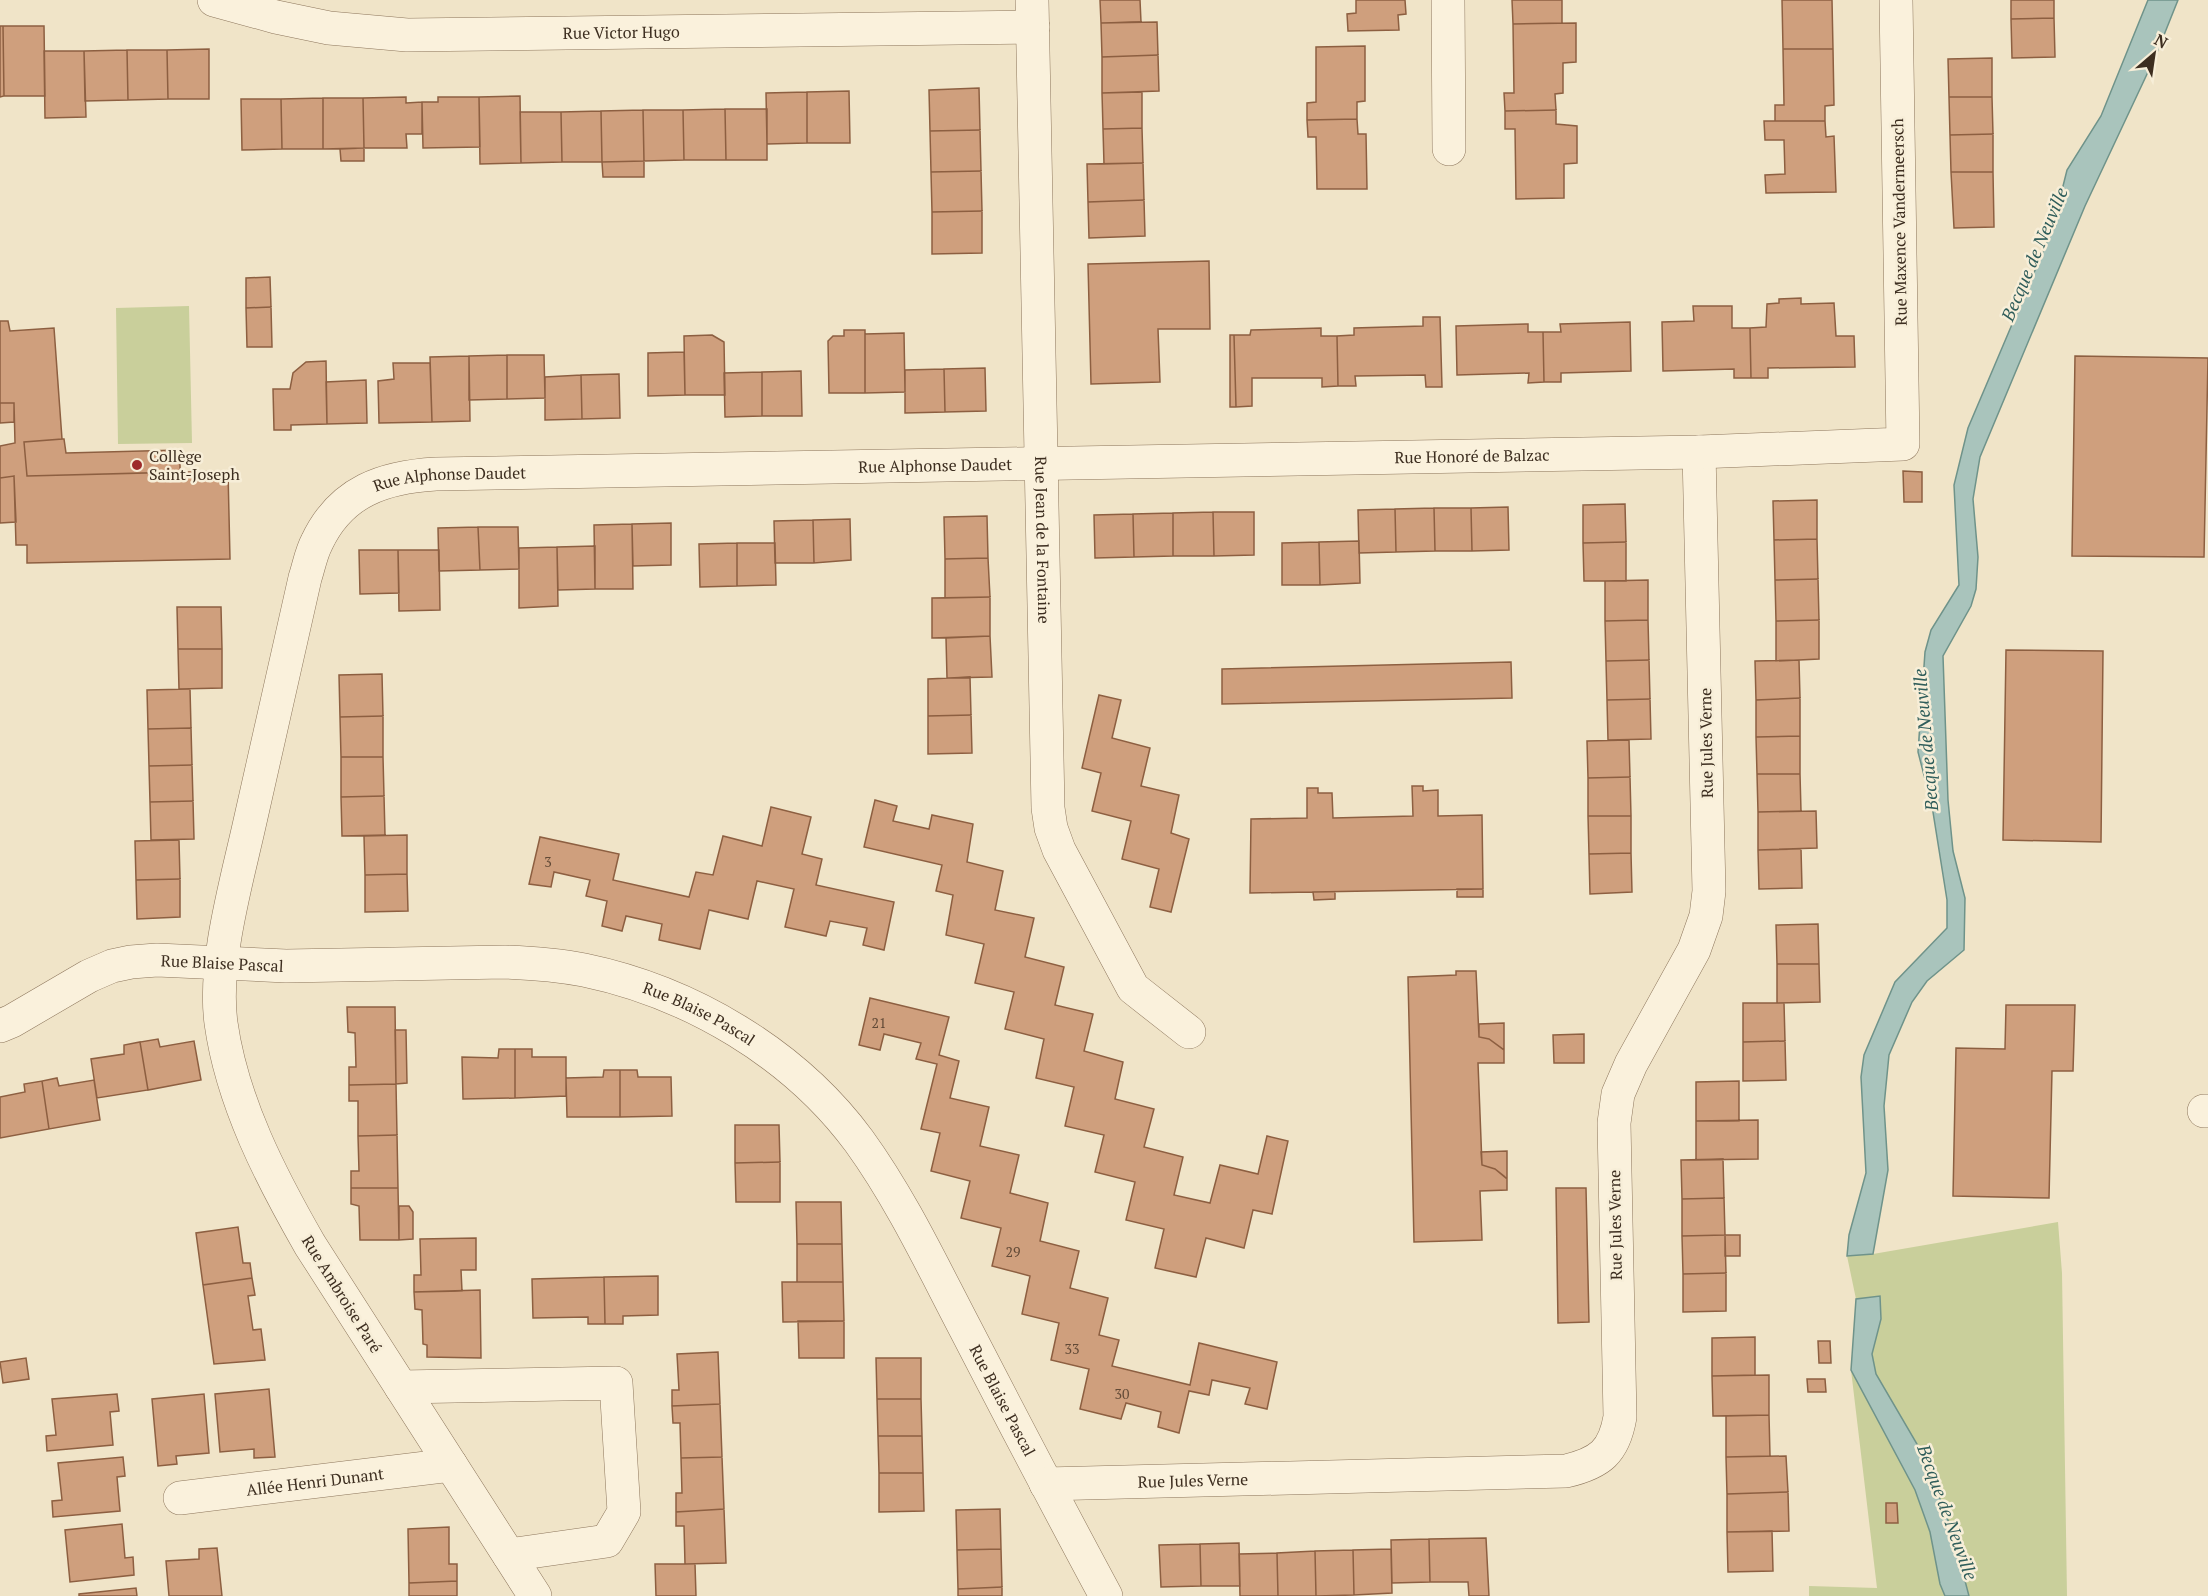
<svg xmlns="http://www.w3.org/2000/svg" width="2208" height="1596" font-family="'PT Serif',serif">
<rect width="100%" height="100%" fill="#f0e4c8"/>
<path fill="#c9cf9b" d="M189,306L192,443L118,444L116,308Z
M2058,1222L2062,1273L2067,1596H1969L1952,1531L1924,1456L1876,1374L1872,1354L1881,1319L1880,1296L1856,1299L1847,1256L1873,1254Z
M1851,1370L1915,1490L1930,1532L1940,1584L1945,1596H1809V1586L1877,1588Z"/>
<path fill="#a9c4bc" stroke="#6f938a" stroke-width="1.5" d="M2148,0H2178L2156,55L2085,206L1980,457L1973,499L1978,557L1976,589L1971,606L1943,656L1948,800L1953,851L1965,898L1964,950L1927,981L1912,1002L1889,1055L1884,1106L1888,1170L1873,1254L1847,1256L1849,1235L1866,1173L1861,1077L1864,1055L1895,982L1947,928V900L1932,806L1918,752L1925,652L1931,630L1959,585L1954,485L1968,428L2067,195L2062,190L2067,170L2101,116Z
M1880,1296L1881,1319L1872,1354L1876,1374L1924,1456L1952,1531L1969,1596H1945L1940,1584L1930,1532L1915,1490L1851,1370L1856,1299Z"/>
<path fill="#cf9f7d" stroke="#8d5f41" stroke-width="1.5" d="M1100,0H1140L1141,22L1101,23Z
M1356,0H1405L1406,14L1398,15L1399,30L1348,31L1347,14L1356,13Z
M1512,0H1562V23L1513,24Z
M1782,0H1832L1833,49H1783Z
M2011,0H2054V18L2011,19Z
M2054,18L2055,57L2012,58L2011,19Z
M1157,22L1158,55L1102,57L1101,23Z
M1576,23V62L1563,63V93L1555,94L1556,110L1505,111L1504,93H1514L1513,24Z
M0,26H3L4,96L0,97Z
M3,26H44L45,96H4Z
M1365,46V101L1357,102V119L1307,120V103L1316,102V47Z
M209,49V99H168L167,50Z
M1783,49H1833L1834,105L1825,106V121H1775V105H1784Z
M127,50L128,100L85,101L84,51Z
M127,50H167L168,99L128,100Z
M44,51H84L86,117L45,118Z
M1158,55L1159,91L1102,93V57Z
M1992,58V97H1949L1948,59Z
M979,88L980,130L930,131L929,90Z
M849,91L850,143H807V92Z
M807,92V143L767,144L766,93Z
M1142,92V128L1103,129L1102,93Z
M520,96L521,163L480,164L479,97Z
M406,97V103L422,102V134H406L407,148H364L363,98Z
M438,97H479L480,147L423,148L422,102H438Z
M1949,97H1992L1993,134L1950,135Z
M323,98V149H282L281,99Z
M323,98H363L364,148L323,149Z
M241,99H281L282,149L242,150Z
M725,109L726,160H684L683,110Z
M725,109H767V160H726Z
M643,110L644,161L602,162L601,111Z
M643,110H683L684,160L644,161Z
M1556,110V124L1577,126V163L1564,164V198L1516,199L1515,129H1505V111Z
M601,111L602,162H562L561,112Z
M520,112H561L562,162L521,163Z
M1357,119L1358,134H1366L1367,189H1317L1316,137H1308L1307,120Z
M1764,121H1825L1826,137L1834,136L1836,192L1766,193L1765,175L1785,174L1784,140H1765Z
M1142,128L1143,163L1104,164L1103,129Z
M980,130L981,171L931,172L930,131Z
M1993,134V172H1951L1950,135Z
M364,148V161H341L340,149Z
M644,161V177H603L602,162Z
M1143,163L1144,200L1088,202L1087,164Z
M981,171L982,211L932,212L931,172Z
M1951,172H1993L1994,227L1954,228Z
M1144,200L1145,236L1089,238L1088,202Z
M982,211V253L932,254V212Z
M1209,261L1210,329H1158L1160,382L1091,384L1088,264Z
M270,277L271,307L246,308V278Z
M1801,298V304L1834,303L1836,336H1854L1855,367L1768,368V378H1751L1750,328L1766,327L1767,304L1779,303V299Z
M1693,306H1732V328H1750L1751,378H1734V369L1663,371L1662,322L1694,321Z
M271,307L272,347H247L246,308Z
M1423,317H1440L1442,387H1426L1425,375L1355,376L1356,386H1338L1337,336L1354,335V328L1423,326Z
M0,321H8L10,331L54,328L62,439L24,442L27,476L228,471L230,559L27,563V545H16L14,476L0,478V446L15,443L14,403H0Z
M1630,322L1631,371L1561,373V382H1544L1543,332H1561L1560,324Z
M1528,324V332H1543L1544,382L1528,383L1529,373L1457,375L1456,326Z
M1321,328V336H1337L1338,386L1322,387V378H1252V406L1236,407L1234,335H1250L1251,330Z
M844,330H865V393H829L828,341L833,336H844Z
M904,333L905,392L865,393V334Z
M712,335L724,342L725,395H685L684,336Z
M1230,335H1234L1236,407H1230Z
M684,352L685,395L648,396V353Z
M507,355V399L469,400V356Z
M507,355H544L545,398L507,399Z
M469,356L470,421L432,422L430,357Z
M2075,356L2208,358L2204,557L2072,556Z
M326,361L327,424L291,425V430H274L273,389H290L293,373L306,362Z
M393,363H430L432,422L379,423L378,381L394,379Z
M985,368L986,411L945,412L944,369Z
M944,369L945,412L905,413V370Z
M801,371L802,416H762V372Z
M762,372V416L725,417L724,373Z
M619,374L620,418L582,419L581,375Z
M581,375L582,419L545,420V377Z
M366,380L367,423L327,424L326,382Z
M0,403H14V422L0,423Z
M62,439H64L66,453L180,450V472L27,476L24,442Z
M1903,471L1922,472V502H1904Z
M14,476L16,522L0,523V478Z
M1817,500V539L1774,540L1773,501Z
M1625,504L1626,542L1583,543V505Z
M1508,507L1509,550L1472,551L1471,508Z
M1434,508H1471L1472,551H1435Z
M1434,508L1435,551L1396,552L1395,509Z
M1395,509L1396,552L1359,553L1358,510Z
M1213,512H1254V555L1214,556Z
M1213,512L1214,556H1173V513Z
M1173,513V556L1134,557L1133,514Z
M1133,514L1134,557L1095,558L1094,515Z
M987,516L988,558L945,559L944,517Z
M850,519L851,560L814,563L813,520Z
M813,520L814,563H775L774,521Z
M671,523V565L633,566L632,524Z
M632,524L633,589H595L594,525Z
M478,527H518L519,569L480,570Z
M478,527L480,570L439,571L438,528Z
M1817,539L1818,579L1775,580L1774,540Z
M1359,541L1360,583L1320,585L1319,542Z
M1319,542L1320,585H1282V543Z
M1626,542V581H1584L1583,543Z
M737,543V586L700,587L699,544Z
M737,543H775L776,585L737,586Z
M595,546V589L558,590L557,547Z
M557,547L558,606L519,608V548Z
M359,550H398L399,593L360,594Z
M398,550H439L440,610L399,611Z
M988,558L990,597L945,598V559Z
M1818,579L1819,620L1776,621L1775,580Z
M1648,580V620L1605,621V581Z
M990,597V636L932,638V598Z
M177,607H221L222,649H178Z
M1648,620L1649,660L1606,661L1605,621Z
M1819,620V659L1776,661V621Z
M990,636L992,677L947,678L946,638Z
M178,649H222V688L179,689Z
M2006,650L2103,651L2101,842L2003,840Z
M1649,660L1650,699L1607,700L1606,661Z
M1799,660L1800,698L1756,700L1755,661Z
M1511,662L1512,698L1222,704V669Z
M382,674L383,716L340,717L339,675Z
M970,677L971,715L928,716V679Z
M190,689L191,728L148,729L147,690Z
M1099,695L1121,700L1112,738L1150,748L1141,786L1179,795L1171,833L1189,839L1171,912L1150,907L1159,869L1122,859L1131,821L1092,811L1101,773L1082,768Z
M1800,698V736L1756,737V700Z
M1650,699L1651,739L1608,740L1607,700Z
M971,715L972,753L928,754V716Z
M383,716V757H341L340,717Z
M191,728L192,765L149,766L148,729Z
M1800,736V774H1757L1756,737Z
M1629,740L1630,777L1588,778L1587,741Z
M341,757H383L384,796L341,797Z
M192,765L193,801L150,802L149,766Z
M1757,774H1800L1801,811L1758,812Z
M1630,777L1631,816H1588V778Z
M1412,786H1423V791L1438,790V816L1482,815L1483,889L1250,893L1251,819L1307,818V788H1318V793H1332L1333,818L1413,816Z
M384,796L385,835L342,836L341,797Z
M875,800L897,806L893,821L929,829L932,815L973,824L967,862L1003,871L995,910L1034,918L1025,957L1064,967L1055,1005L1093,1014L1084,1051L1123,1062L1115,1099L1154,1109L1144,1147L1183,1157L1174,1195L1210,1203L1220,1165L1258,1174L1267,1136L1288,1141L1272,1214L1253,1210L1244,1248L1206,1238L1196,1277L1155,1268L1164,1229L1126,1220L1135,1182L1095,1172L1104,1135L1065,1126L1074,1087L1036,1078L1044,1039L1005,1029L1014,992L975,983L984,944L946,935L953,895L936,891L942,865L864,847Z
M193,801L194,839L151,840L150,802Z
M771,807L811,817L802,854L822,859L816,885L894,902L884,950L863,945L867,928L830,921L826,936L785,927L794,889L757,881L748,919L709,910L700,949L659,940L662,924L626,916L622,931L602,926L607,901L586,896L590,880L554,872L551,887L529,884L540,837L619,854L613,880L689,897L696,872L713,875L723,836L762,846Z
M1816,811L1817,848L1758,850V812Z
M1588,816H1631V853L1589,854Z
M407,835V874L365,875L364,836Z
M179,840L180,879L136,880L135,841Z
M1801,849L1802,888L1759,889L1758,850Z
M1631,853L1632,892L1590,894L1589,854Z
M407,874L408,911L365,912V875Z
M180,879V917L137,919L136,880Z
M1457,889H1483V897H1457Z
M1313,892H1335V899L1314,900Z
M1818,924L1819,964H1777L1776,925Z
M1777,964H1819L1820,1002L1777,1003Z
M1456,971H1476L1479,1037L1489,1039L1504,1050V1063H1478L1482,1165L1495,1169L1504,1176L1507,1179V1190L1480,1191L1482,1240L1414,1242L1408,977L1456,975Z
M870,998L949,1017L939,1055L959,1061L950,1098L989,1107L980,1146L1019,1155L1010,1193L1048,1203L1040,1241L1079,1251L1070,1288L1108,1298L1099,1335L1119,1340L1112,1366L1190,1385L1199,1343L1277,1362L1267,1409L1245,1404L1250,1388L1212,1380L1209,1395L1189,1391L1179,1433L1158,1427L1161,1412L1126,1403L1121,1419L1080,1409L1089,1369L1051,1360L1059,1323L1022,1314L1030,1276L992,1266L1001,1228L961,1218L970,1181L931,1171L940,1133L921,1129L937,1064L916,1059L921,1043L884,1034L880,1050L859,1045Z
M1743,1003H1784L1785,1041L1743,1042Z
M2006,1005H2075L2073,1071H2052L2049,1198L1953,1196L1956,1048L2005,1049Z
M347,1007H395L396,1084L349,1085V1067H356L355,1033L348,1032Z
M1504,1023V1050L1489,1039L1479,1037V1024Z
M395,1030H406L407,1083L396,1084Z
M1584,1034V1063H1554L1553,1035Z
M158,1039L160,1047L194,1041L201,1080L148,1090L140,1042Z
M1785,1041L1786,1080L1743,1081V1042Z
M140,1042L148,1090L97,1098L91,1059L124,1054V1045Z
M499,1049H515V1098L463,1099L462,1057L498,1058Z
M515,1049H532V1057H566V1096L515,1098Z
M604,1070H620V1117H567L566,1078L603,1077Z
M620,1070H637L638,1077H671L672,1116L620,1117Z
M57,1078L59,1086L94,1080L100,1120L49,1129L42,1081Z
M42,1081L49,1129L0,1138V1097L25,1092L24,1084Z
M1739,1081V1121H1696V1082Z
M396,1084L397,1135L358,1136V1101H349V1085Z
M1758,1120V1159L1696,1160V1121Z
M735,1125H779L780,1162L735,1163Z
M397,1135L398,1188H351V1171H359L358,1136Z
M1507,1151V1179L1495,1169L1482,1165L1481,1152Z
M1723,1159L1724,1198L1682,1199L1681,1160Z
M780,1162V1202H736L735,1163Z
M351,1188H398L399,1240H360L359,1206L351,1204Z
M1556,1188H1586L1589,1322L1558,1323Z
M1724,1198L1725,1235L1682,1236V1199Z
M796,1202H841L842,1244H797Z
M399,1206H409L413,1212V1239L399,1240Z
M238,1227L243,1263H250L252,1278L203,1285L196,1233Z
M1725,1235H1740V1256H1725Z
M1725,1235L1726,1273L1683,1274L1682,1236Z
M476,1238V1270H461L462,1291L414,1292V1275H421L420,1239Z
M797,1244H842L843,1282H797Z
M1726,1273V1311L1683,1312V1274Z
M658,1276V1315L623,1316V1324H605L604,1277Z
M604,1277L605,1324H588V1317L533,1318L532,1279Z
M252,1278L255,1295L248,1296L253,1330L261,1329L265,1360L214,1364L203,1285Z
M782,1282H843L844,1321L783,1322Z
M480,1290L481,1358L427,1357V1345L423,1344L422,1310L415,1309L414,1292Z
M798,1321H844V1358H799Z
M1755,1337V1375L1712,1376V1338Z
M1818,1341H1830L1831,1363H1819Z
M718,1352L720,1404L672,1406V1390H679L677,1354Z
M26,1358L29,1379L3,1383L0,1362Z
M876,1358H921V1399H877Z
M1769,1375V1415L1713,1416L1712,1376Z
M1807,1379H1825L1826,1392H1808Z
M269,1389L275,1457L254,1458V1449L220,1452L215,1394Z
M117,1394L119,1411L110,1412L113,1445L47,1451L46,1436L56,1435L52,1399Z
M204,1394L209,1453L176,1456L177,1464L158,1466L152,1399Z
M877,1399H921L922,1436H878Z
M720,1404L722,1457L681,1458L680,1423H673L672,1406Z
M1769,1415L1770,1456L1726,1457V1416Z
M878,1436H922L923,1473H879Z
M1786,1456L1788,1492L1727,1494L1726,1457Z
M123,1457L125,1476L117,1477L120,1511L53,1517L52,1501L62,1500L58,1463Z
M722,1457L724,1509L676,1512V1493H682L681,1458Z
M879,1473H923L924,1511L879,1512Z
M1788,1492L1789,1531L1727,1532V1494Z
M1886,1503H1897L1898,1523H1886Z
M724,1509L726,1563L685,1564L684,1526H676V1512Z
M1000,1509L1001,1549L957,1550L956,1510Z
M122,1524L125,1558L133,1557L134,1575L70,1582L65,1530Z
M449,1527V1564H457V1581L409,1583L408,1529Z
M1772,1531L1773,1571L1728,1572L1727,1532Z
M1486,1538L1489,1596H1469L1468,1582H1430L1429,1539Z
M1429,1539L1430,1582L1392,1583L1391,1540Z
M1239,1543L1240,1586H1201L1200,1544Z
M1200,1544L1201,1586L1161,1587L1159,1545Z
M217,1548L222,1596H169L166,1561L199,1559V1549Z
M1001,1549L1002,1587L958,1589L957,1550Z
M1391,1549L1392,1593L1354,1595L1353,1550Z
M1353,1550L1354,1595L1316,1596L1315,1551Z
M1315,1551L1316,1596H1278L1277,1553Z
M1277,1553L1278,1596H1240L1239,1554Z
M655,1564H695L696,1596H656Z
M457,1581V1596H409V1583Z
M1002,1587V1596H958V1589Z
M136,1588L137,1596H79V1594Z"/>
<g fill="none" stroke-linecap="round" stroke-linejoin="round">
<defs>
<g id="minor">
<path id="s1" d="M214,0L276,17L329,28L407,35L1033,27"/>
<path id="s2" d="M1032,0L1048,808L1051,828L1059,850L1133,988L1189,1032"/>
<path d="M1448,0L1449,149"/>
<path id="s3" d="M0,1026L12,1021L89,976L112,966L131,962L157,960L286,966L505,962C531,963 558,965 584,970C690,992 794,1053 859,1141C901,1199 932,1265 965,1328C1011,1417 1058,1507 1106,1596"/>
<path d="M2204,1111H2208"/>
<path d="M401,1387L616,1383L624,1512L607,1541L509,1555"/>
<path id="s4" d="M1046,1484L1566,1471C1600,1463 1614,1452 1620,1417L1614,1123L1618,1094L1631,1064L1694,950L1706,916L1709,891L1699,452"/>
<path id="s5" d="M180,1498L451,1465"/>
<path id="s6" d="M535,1596L310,1245C271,1177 232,1102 221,1023C213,964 236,884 249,826C268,743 286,660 305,578C309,566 311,553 317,542C341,491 384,477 436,474L1699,452L1903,444L1896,0"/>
</g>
</defs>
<use href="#minor" stroke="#8d765c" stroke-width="34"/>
<use href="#minor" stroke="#faf1dc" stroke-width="33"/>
</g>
<circle fill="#9e2a2b" stroke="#f7eed8" stroke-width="2" cx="137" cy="465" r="6"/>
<g text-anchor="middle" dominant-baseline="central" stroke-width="5" stroke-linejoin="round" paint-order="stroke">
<g font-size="14" fill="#624a37">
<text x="548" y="861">3</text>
<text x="879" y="1022">21</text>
<text x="1013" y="1251">29</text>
<text x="1072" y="1348">33</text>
<text x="1122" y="1393">30</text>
</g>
<g font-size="16" fill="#3d2e20" stroke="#f7eed8">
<text stroke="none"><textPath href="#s1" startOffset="411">Rue Victor Hugo</textPath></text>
<text transform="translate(1899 222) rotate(-91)">Rue Maxence Vandermeersch</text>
<text stroke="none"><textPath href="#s6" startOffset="2331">Rue Honoré de Balzac</textPath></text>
<text stroke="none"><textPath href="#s6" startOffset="1794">Rue Alphonse Daudet</textPath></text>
<text stroke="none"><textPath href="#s6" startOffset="1308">Rue Alphonse Daudet</textPath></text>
<text stroke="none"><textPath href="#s2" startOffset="540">Rue Jean de la Fontaine</textPath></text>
<text transform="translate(1706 743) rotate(-91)">Rue Jules Verne</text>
<text stroke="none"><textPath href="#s3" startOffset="238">Rue Blaise Pascal</textPath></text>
<text stroke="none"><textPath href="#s3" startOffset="724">Rue Blaise Pascal</textPath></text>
<text transform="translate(1615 1225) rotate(-91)">Rue Jules Verne</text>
<text transform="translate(342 1294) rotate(58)">Rue Ambroise Paré</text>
<text stroke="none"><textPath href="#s3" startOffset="1228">Rue Blaise Pascal</textPath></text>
<text stroke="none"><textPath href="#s4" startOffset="147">Rue Jules Verne</textPath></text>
<text stroke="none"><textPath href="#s5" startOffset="136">Allée Henri Dunant</textPath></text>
</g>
<g font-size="16" fill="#3d2e20" stroke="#f7eed8" text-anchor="start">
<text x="149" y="456">Collège<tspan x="149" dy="18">Saint-Joseph</tspan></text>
</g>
<g font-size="18" font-style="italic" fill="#2f5d5a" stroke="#f7eed8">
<text transform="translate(2034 254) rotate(-67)">Becque de Neuville</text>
<text transform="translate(1925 740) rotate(-95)">Becque de Neuville</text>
<text transform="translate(1948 1512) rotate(70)">Becque de Neuville</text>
</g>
</g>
<g transform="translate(2154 54) rotate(29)" stroke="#f7eed8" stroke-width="4.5" paint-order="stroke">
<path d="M0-4.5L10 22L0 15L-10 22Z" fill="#3d2e20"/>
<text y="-9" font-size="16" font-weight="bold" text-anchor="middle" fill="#3d2e20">N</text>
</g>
</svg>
